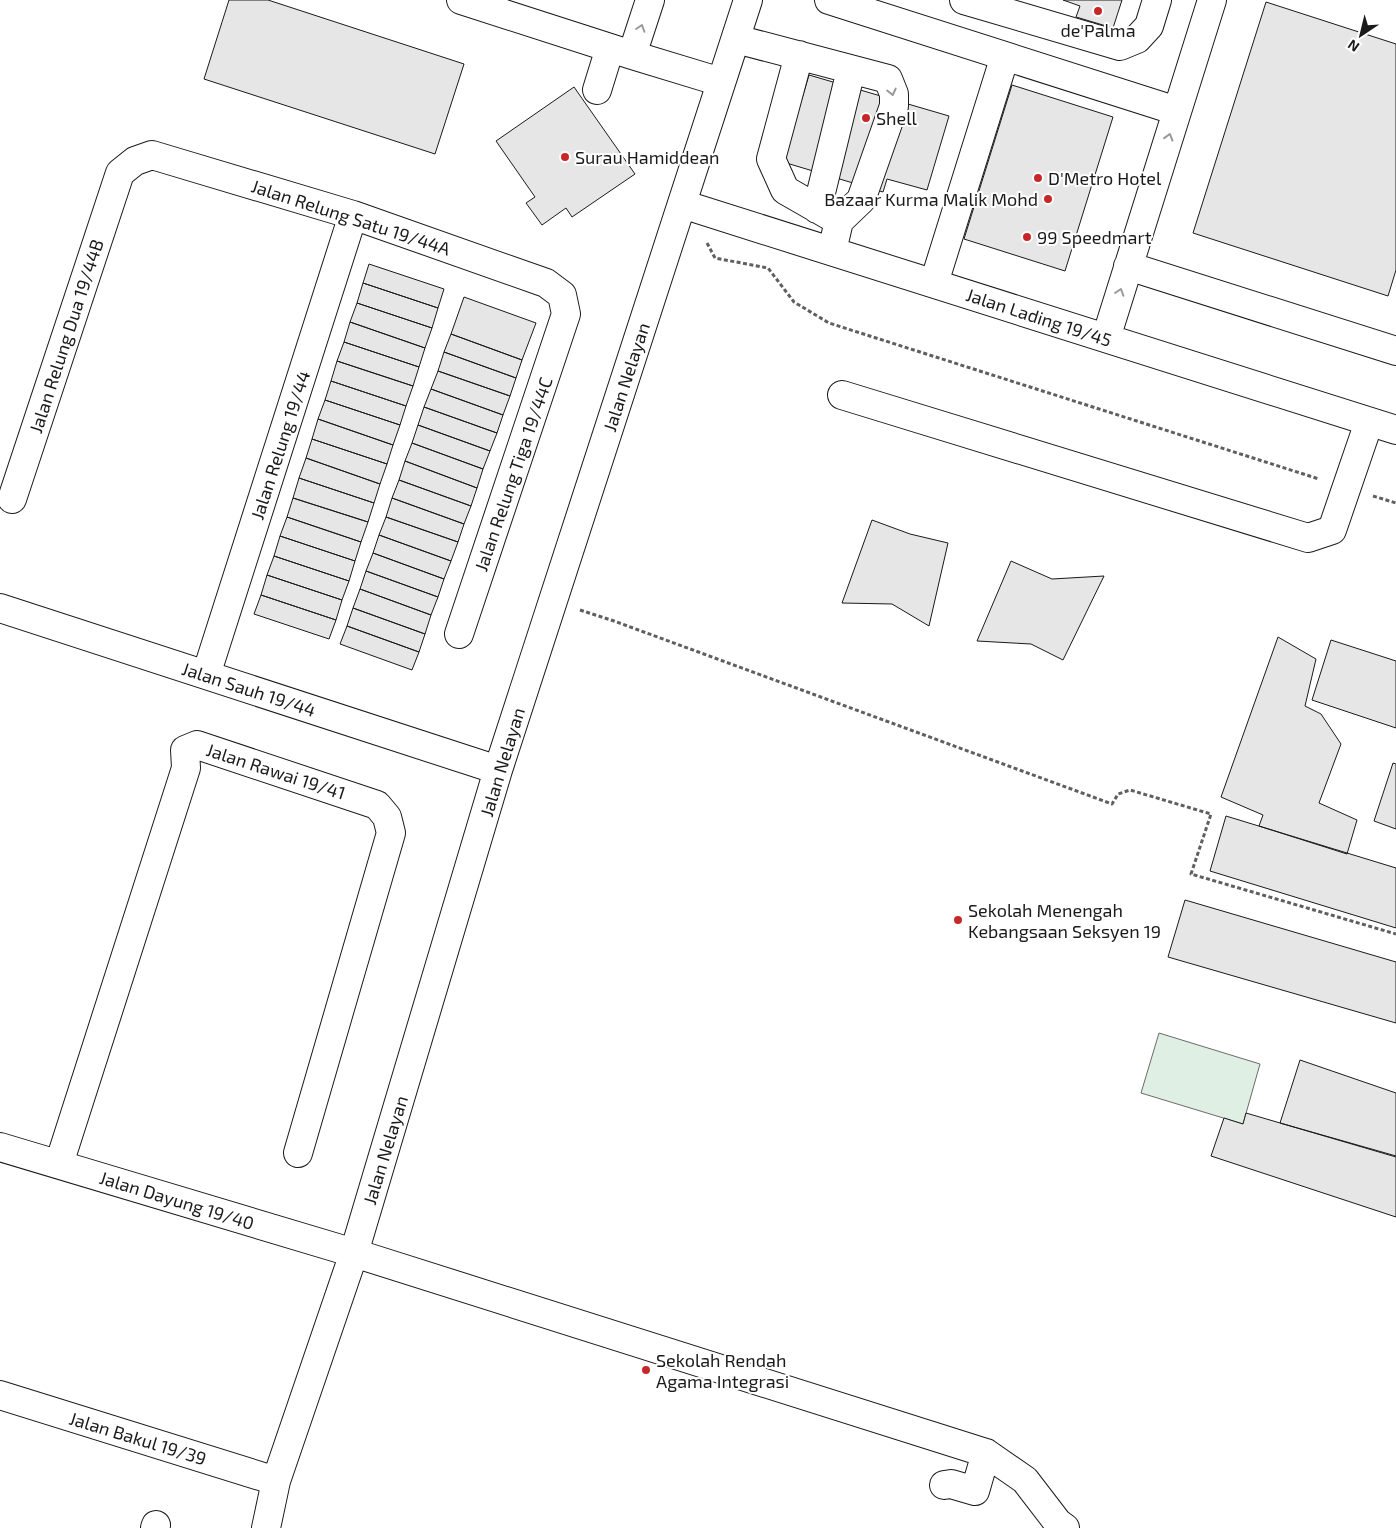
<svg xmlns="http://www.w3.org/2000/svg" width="1396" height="1528" font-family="'Exo 2',sans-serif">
<rect width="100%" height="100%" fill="#fff"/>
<path fill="#e0efe3" stroke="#6a6a6a" d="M1159,1033L1260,1064L1243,1124L1141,1093Z"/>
<path fill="#e6e6e6" stroke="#1a1a1a" d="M229,0H268L464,64L435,154L204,79Z
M1063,0H1122L1113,28L1076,17L1080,6Z
M1266,2L1396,44V270L1388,296L1193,233Z
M809,75L949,116L927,190L887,179L883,192L783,162Z
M1012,85L1113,117L1065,271L964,239Z
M574,87L635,174L572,217L566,208L542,225L526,203L535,197L496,141Z
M369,264L444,289L438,308L363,283Z
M363,283L438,308L432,328L357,303Z
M464,297L536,323L522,360L451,334Z
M357,303L432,328L425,348L350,322Z
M350,322L425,348L419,367L344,342Z
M451,334L522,360L516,378L444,352Z
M344,342L419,367L413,386L337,361Z
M444,352L516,378L510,396L438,371Z
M337,361L413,386L406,406L331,381Z
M438,371L510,396L503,415L431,389Z
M331,381L406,406L400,425L325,400Z
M431,389L503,415L497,433L424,407Z
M325,400L400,425L393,445L318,419Z
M424,407L497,433L490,451L418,425Z
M318,419L393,445L387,464L312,439Z
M418,425L490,451L483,469L412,443Z
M312,439L387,464L380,484L306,458Z
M412,443L483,469L477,488L405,461Z
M306,458L380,484L374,503L299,478Z
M405,461L477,488L471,506L399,480Z
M299,478L374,503L368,522L293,498Z
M399,480L471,506L464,524L392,498Z
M293,498L368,522L361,542L287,517Z
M392,498L464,524L458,542L386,517Z
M287,517L361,542L355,561L280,536Z
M386,517L458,542L451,561L379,535Z
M872,520L910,534L948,543L929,626L892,604L842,603Z
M379,535L451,561L444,579L373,553Z
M280,536L355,561L349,581L274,556Z
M373,553L444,579L438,597L366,571Z
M274,556L349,581L342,600L267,575Z
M1011,561L1052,579L1104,576L1063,660L1031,644L977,641Z
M366,571L438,597L431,615L360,589Z
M267,575L342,600L336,620L261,595Z
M360,589L431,615L425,634L353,608Z
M261,595L336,620L329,639L254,614Z
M353,608L425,634L419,652L347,626Z
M347,626L419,652L412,670L340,644Z
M1278,637L1316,659L1305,706L1321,714L1341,744L1319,803L1357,820L1347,854L1259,826L1263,815L1221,797Z
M1331,640L1396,661V728L1312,700Z
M1393,763L1396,764V829L1374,821Z
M1226,816L1396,868V928L1210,871Z
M1185,900L1396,962V1023L1168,957Z
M1300,1060L1396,1093V1156L1280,1123Z
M1246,1113L1396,1157V1217L1211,1156L1224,1118L1243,1124Z"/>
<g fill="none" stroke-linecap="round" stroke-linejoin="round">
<defs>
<path id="minor" d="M461,0L632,55L721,82
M829,0L1177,111
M964,0L1120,46L1137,39L1149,26L1157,0
M736,39L888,79L894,94V106L861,200L839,221L832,251
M632,55L650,0
M799,55L771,159L785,190L839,221
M597,90L610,48
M682,204L1396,430
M817,209L851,70
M1128,266L1396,351
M934,283L1005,56
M1106,338L1212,0
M842,395L1308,538L1332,530L1369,422
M12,499L120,173L135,161L152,155L353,215L546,283L562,295L566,314L459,634
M0,608L498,770
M206,675L353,215
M0,1147L354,1253L986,1453L1025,1480L1058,1523L1065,1528
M59,1164L186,768L185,750L197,745L377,805L387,817L391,833L298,1153
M0,1395L276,1481
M944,1485L951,1484L975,1491L986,1453
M155,1528L156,1525
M266,1528L276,1481L354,1253L498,770L748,0"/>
</defs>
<use href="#minor" stroke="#1a1a1a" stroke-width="30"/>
<path stroke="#5f5f5f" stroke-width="3" stroke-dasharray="4 2.5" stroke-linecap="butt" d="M707,243L715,258L768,268L794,302L829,323L1319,479
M1373,496L1396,503
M580,610L614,621L1112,804L1118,794L1130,790L1211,814L1191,874L1396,934"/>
<use href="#minor" stroke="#fff" stroke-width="28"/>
</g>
<defs><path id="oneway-chevron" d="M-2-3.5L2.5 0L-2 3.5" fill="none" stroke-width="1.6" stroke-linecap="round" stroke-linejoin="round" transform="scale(1.25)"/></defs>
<g stroke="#989898">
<use href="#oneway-chevron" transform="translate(641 28) rotate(-72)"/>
<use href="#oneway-chevron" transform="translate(892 92) rotate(77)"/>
<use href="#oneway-chevron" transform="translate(1169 137) rotate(-73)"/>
<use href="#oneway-chevron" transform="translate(1120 292) rotate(-72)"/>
</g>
<g fill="#c62828" stroke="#fff" stroke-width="2">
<circle cx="1098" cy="11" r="5"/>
<circle cx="866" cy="118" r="5"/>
<circle cx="565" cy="157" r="5"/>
<circle cx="1038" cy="178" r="5"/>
<circle cx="1048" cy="199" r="5"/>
<circle cx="1027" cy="237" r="5"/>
<circle cx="958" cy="920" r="5"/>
<circle cx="646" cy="1370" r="5"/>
</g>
<g text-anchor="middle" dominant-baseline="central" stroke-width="4" stroke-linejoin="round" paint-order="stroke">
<g font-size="18" fill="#1a1a1a" stroke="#fff" text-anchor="start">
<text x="1098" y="30" text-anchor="middle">de'Palma</text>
<text x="876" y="118">Shell</text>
<text x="575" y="157">Surau Hamiddean</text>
<text x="1048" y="178">D'Metro Hotel</text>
<text x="1038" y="199" text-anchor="end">Bazaar Kurma Malik Mohd</text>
<text x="1037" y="237">99 Speedmart</text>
<text x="968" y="910">Sekolah Menengah<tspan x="968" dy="21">Kebangsaan Seksyen 19</tspan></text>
<text x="656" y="1360">Sekolah Rendah<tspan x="656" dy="21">Agama Integrasi</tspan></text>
</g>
<g font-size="18" fill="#1a1a1a" stroke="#fff">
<text transform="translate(351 217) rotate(18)">Jalan Relung Satu 19/44A</text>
<text transform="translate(1039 317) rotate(18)">Jalan Lading 19/45</text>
<text transform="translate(66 336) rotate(-72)">Jalan Relung Dua 19/44B</text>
<text transform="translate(626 377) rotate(-72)">Jalan Nelayan</text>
<text transform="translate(280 445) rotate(-72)">Jalan Relung 19/44</text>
<text transform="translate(513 474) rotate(-71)">Jalan Relung Tiga 19/44C</text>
<text transform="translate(249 689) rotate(18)">Jalan Sauh 19/44</text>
<text transform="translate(502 762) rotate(-73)">Jalan Nelayan</text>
<text transform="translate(276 771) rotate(18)">Jalan Rawai 19/41</text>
<text transform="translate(385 1150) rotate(-73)">Jalan Nelayan</text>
<text transform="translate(177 1200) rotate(17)">Jalan Dayung 19/40</text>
<text transform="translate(138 1438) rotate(17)">Jalan Bakul 19/39</text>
</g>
</g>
<g transform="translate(1361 35) rotate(215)" stroke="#ffffff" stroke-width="4" paint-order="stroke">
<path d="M0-4L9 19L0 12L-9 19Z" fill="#1a1a1a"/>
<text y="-8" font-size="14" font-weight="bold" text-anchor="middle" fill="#1a1a1a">N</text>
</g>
</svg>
